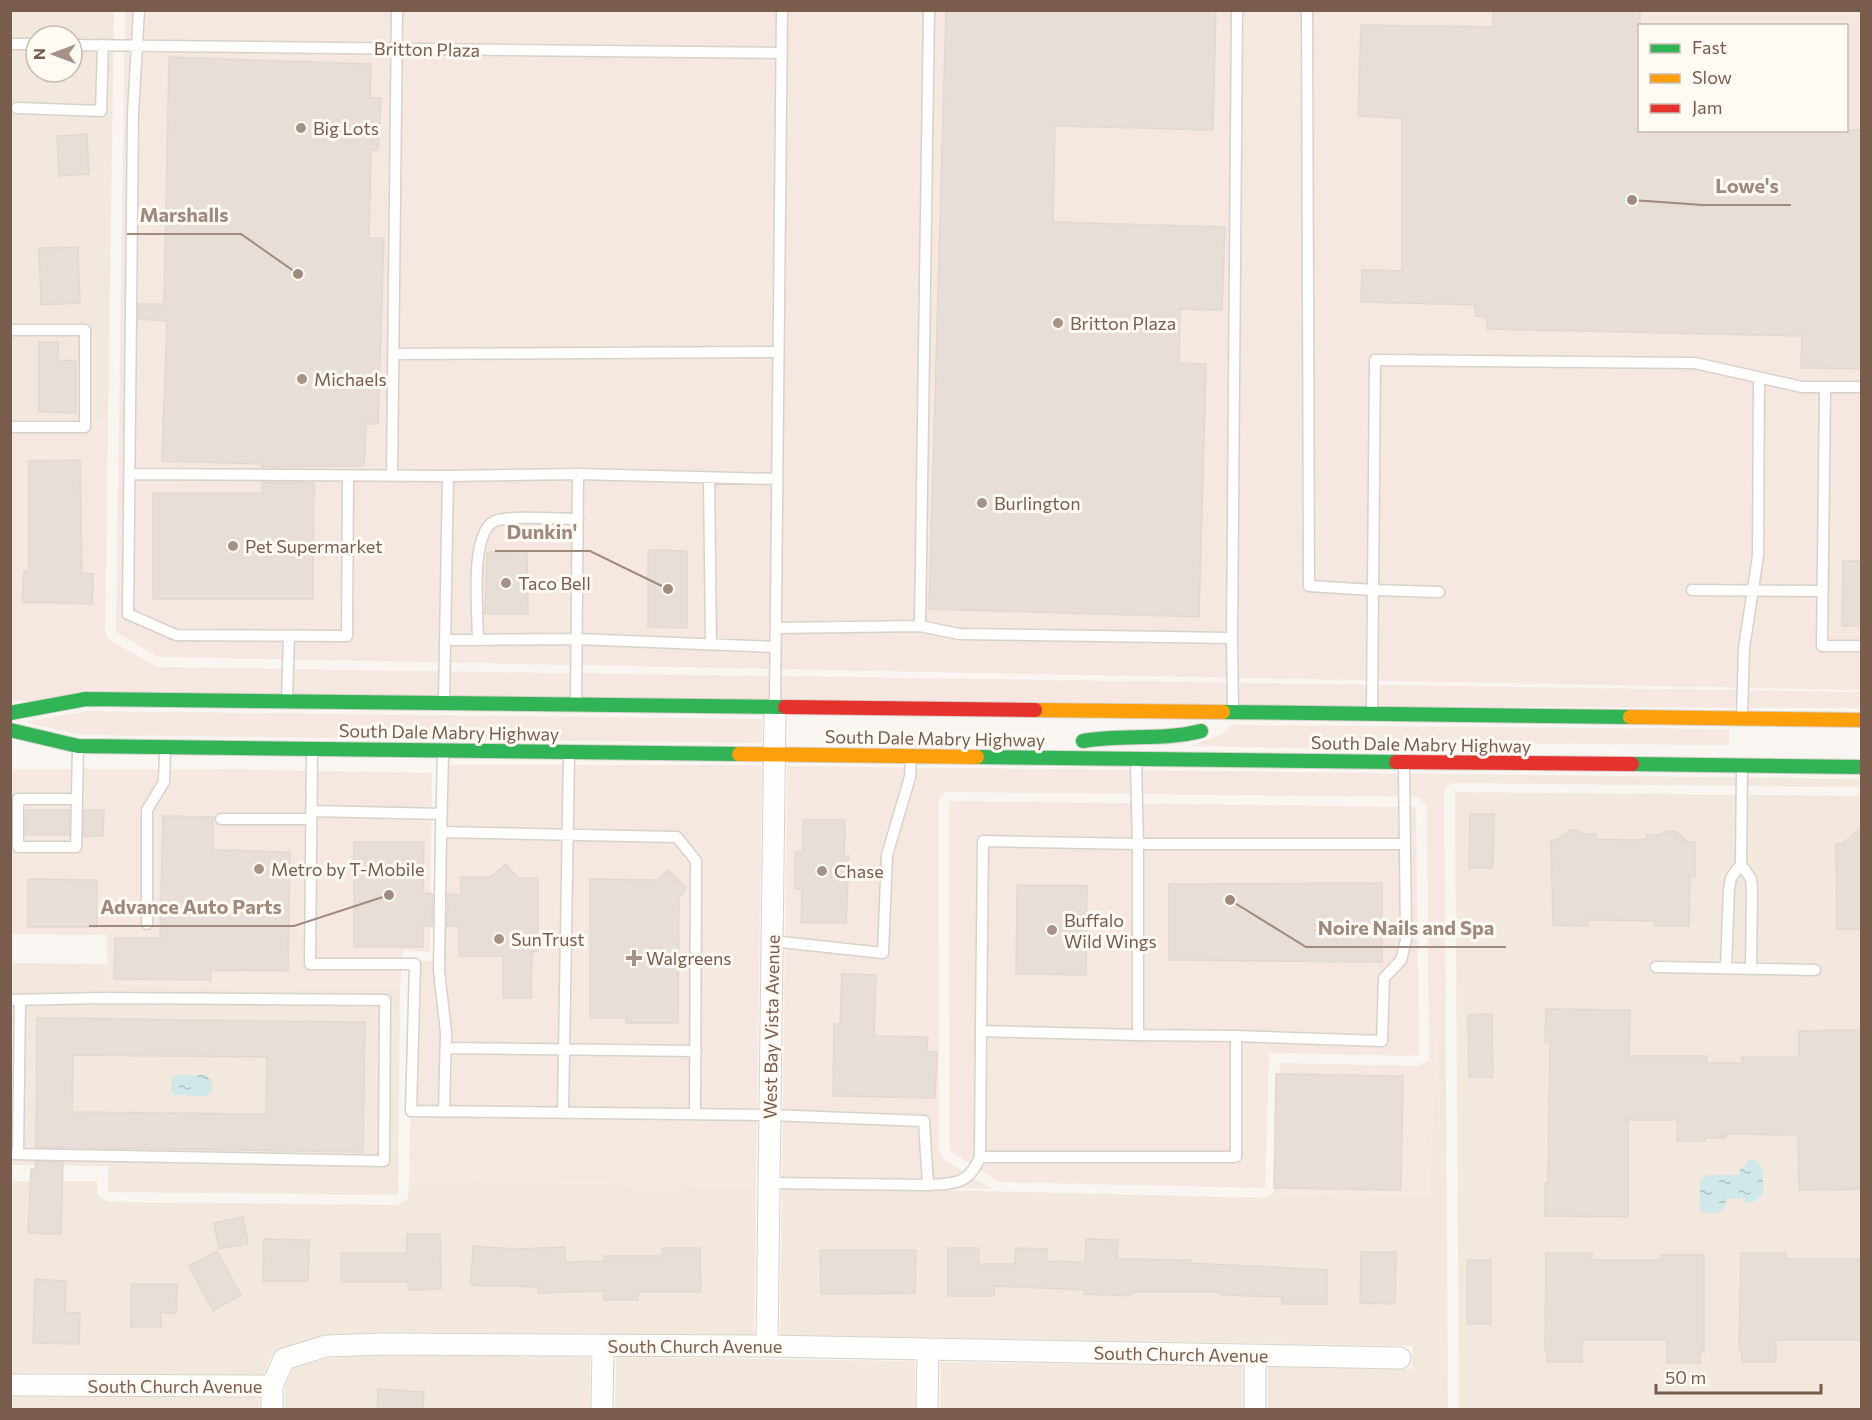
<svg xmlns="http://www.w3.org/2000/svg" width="1872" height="1420" font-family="Commissioner,sans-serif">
<defs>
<pattern id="water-ripples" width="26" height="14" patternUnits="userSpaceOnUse" patternTransform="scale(1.5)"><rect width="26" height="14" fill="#d0e8ea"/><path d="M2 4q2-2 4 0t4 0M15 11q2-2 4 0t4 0" fill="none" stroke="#aebfc0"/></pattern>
</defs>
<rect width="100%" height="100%" fill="#f9f5f0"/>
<path fill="#f2e8de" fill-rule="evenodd" d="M10,11H114L108,422L11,423ZM36,36H72V72H36Z
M1454,774L1862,779L1861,787L1453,783Z
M1455,792L1861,796V1409H1459Z
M1445,921L1448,1409H1268V1367L1412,1369L1413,1346L780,1335L782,1186L1264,1198L1274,1193L1428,1196Z
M11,963L108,964V985L400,988L398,1195L108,1192V1166L11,1165Z
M11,1181H97L98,1195L108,1202L398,1205L408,1198L409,1181L756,1186L754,1335L383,1332L326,1335L279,1349L272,1355L263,1375L11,1373Z
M383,1355L590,1357V1409L285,1410V1388L293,1368L329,1358Z
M616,1357L915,1361V1409H615Z
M941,1362L1242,1366V1409H940Z
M11,1396L259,1398V1409H11Z"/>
<path fill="#f6e8e1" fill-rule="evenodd" d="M125,11H1861V690L158,657L116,632ZM1640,26H1846V130H1640Z
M108,422L105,631L109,640L158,667L1862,692L1861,708L11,701V423Z
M87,711L762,719V743L80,735L25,722Z
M1232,725L1729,729V745L1456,743L1455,751L1190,746L1222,734Z
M438,765H762L756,1186L409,1181L413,960L432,961L438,958Z
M787,766L1454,774L1453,783L1446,787L1444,793L1445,921L1428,1196L1274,1193L1280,1063L1419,1066L1429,1060L1427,807L1419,797L945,792L938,801L939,1151L943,1159L992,1189L782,1186Z
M15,769H212L432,773L430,952L403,950L400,988L108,985L107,935L11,934L10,771Z
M949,801L1416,807L1419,1056L1269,1053L1265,1188L999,1182L950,1151Z"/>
<path fill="url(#water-ripples)" d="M174,1075H208V1078L212,1079V1092L208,1093V1096L174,1095V1092H171V1078H174Z
M1748,1160H1756L1763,1169V1194L1755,1201L1747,1203L1742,1198L1727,1199L1722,1211L1713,1214L1700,1211V1181L1706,1175H1740V1169L1745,1166Z"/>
<path fill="#e6ded7" stroke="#e2d8d2" stroke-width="1.5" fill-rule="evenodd" d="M946,10H1216L1213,130L1055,126L1053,222L1225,227L1222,310L1180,309L1179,363L1206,364L1199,617L929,609Z
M1493,10H1640V130H1862V369L1801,368L1802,336L1487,329V317L1475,316V305L1361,302L1362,270L1402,271V118L1358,116L1361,25L1493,27Z
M169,57L371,64L370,98H381L378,150H371L369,238H384L378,424H366L364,466L262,467V464L162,461L167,321L138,319L139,304H164Z
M87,134L89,174L59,176L57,136Z
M78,247L80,303L41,305L39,248Z
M39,342H58V360L76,361V413L39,412Z
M80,460L82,573L93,574L92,604L22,602L24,571H29V461Z
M262,482L314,483L313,599H153V493H262Z
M648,550L687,551V628L648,627Z
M527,551L528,614H485L487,552Z
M1843,561H1862V626H1842Z
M26,810H69V835H26Z
M84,810H104L103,836H84Z
M1470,814H1494L1493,868H1469Z
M163,816L213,817V850L290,852L288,971L211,970V980L114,979L115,938H160Z
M803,820H845L844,856H849L846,923H801L802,889H795V852H803Z
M1862,827V929H1837L1836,844H1842Z
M1570,830H1578L1582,834H1596V839L1634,840L1647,839V835H1661L1666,831H1675L1688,842H1695V876H1690L1689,926H1654V921L1588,920V926L1553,925L1551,840H1557Z
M354,842H424L423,893L433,894L432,926H423V947H354Z
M506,864L518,878H538V952H532L531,998H503V956H459V926H447L448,894L461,895V877H490Z
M668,870L686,888L679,898L678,1023H626L627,1018H590V879L658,880Z
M28,879L97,880V927H28Z
M1382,883V962L1169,960V884Z
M1017,885L1087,886L1086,975L1016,974Z
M842,974L876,975L874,1036L928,1037L927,1052H937L935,1098L833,1096L834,1024H840Z
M1546,1009L1630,1010L1629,1056H1707V1063H1742V1057H1799V1031L1862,1030V1189L1799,1190L1798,1135L1729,1134L1724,1138H1705V1141H1677V1120H1628V1217L1545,1216V1183H1548L1550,1042H1545Z
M1492,1014L1493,1077H1469L1468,1015Z
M37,1018L365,1022L363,1152L36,1147ZM73,1055L267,1057L266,1114L72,1112Z
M1276,1074L1403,1076L1401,1190L1274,1188Z
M36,1162H63L61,1234L28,1233L31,1169H35Z
M243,1217L248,1244L219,1249L214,1223Z
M407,1234H440L441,1289L408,1290V1282H341V1253H407Z
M264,1239L309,1240L308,1281H263Z
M1086,1239L1118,1240L1117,1259L1191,1260V1263L1327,1270V1304H1282V1297L1221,1295V1292H1132L1131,1296L1084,1294V1290L994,1286V1296H948V1248H979V1264H1015L1016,1248L1047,1249L1046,1261L1085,1262Z
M473,1246L516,1249L565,1247V1262L604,1261V1256H662V1248H700L701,1292H638V1300H604V1291L538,1293V1287L471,1285Z
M820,1250H916L915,1293L821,1294Z
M217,1251L241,1295L213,1311L189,1266Z
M1361,1252H1396L1395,1304L1360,1303Z
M1546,1253H1592V1260H1661V1255H1704V1352H1700V1363H1667V1340H1582V1362H1547V1350H1545Z
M1741,1253H1786V1259H1862V1340H1776V1362H1742V1350H1739Z
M1467,1260H1491V1324H1467Z
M35,1279L66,1281L65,1312L80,1313L79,1344L33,1343Z
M131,1284H177L176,1313H161V1327H131Z
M378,1389L424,1392L423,1410H377Z"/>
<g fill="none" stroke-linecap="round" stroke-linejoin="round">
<defs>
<path id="lane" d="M139,10L133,113L128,614L176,635L347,636L348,476
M1307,10L1309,586L1373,590L1375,360L1695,363L1802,387H1862
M10,44H36
M72,45L782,53
M17,108L101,111L103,45
M10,330H85V427H10
M393,354L778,352
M1825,387L1822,646H1862
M131,474L448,476L578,474L777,479
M392,476L397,10
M709,478L711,644
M1692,590L1821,591
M920,626L959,634L1232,638L1237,10
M776,628L920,626L929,10
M1232,638L1233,710
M446,640L577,639L775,647
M478,640C478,614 469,532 495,521C509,515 560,519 578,519
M287,699L289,636
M444,701L448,476
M576,702L578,474
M775,705L782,10
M1372,712L1373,590L1439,592
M1742,715L1744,648L1758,556L1759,378
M312,752L310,964H415L411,1111L770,1115L924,1121L928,1185C955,1184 969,1184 980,1157H1236V1036L1382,1041L1384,978L1401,960L1406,940L1404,765
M443,755L441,832L677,837L696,861L695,1114
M1136,763L1138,844H1405
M1742,769L1741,864L1751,879L1752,890L1751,969
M77,799H18V847H76C77,815 77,782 78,750
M311,811L442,814
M221,819H311
M441,832L439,971L446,1032L444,1111
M147,924V810L164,782L165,751
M772,941L883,953L887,855L910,777L911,759
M1656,967L1815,970
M1726,968L1729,889L1731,878L1741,864
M10,1000L102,998L385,1000L384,1161L10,1154
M1138,1035L1236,1036
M446,1048L696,1051
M563,1113L569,755
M18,1154L20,1000
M980,1157L981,1031L1138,1035V844L983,841L981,1031
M769,1183L928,1185"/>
<path id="street" d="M767,1346L775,708
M1255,1355V1410
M10,1385L272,1386
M272,1410V1386L284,1359L326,1346L383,1344L767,1346L1400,1358
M602,1410L603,1345
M927,1410L928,1350"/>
<path id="fast" d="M1223,712L1630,717
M10,713L86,699L785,707
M10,730L78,746L739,754
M1083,741C1122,734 1162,741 1201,731
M977,757L1396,762
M1632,764L1862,767"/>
<path id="slow" d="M1035,710L1223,712
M1630,717L1862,720
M739,754L977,757"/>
<path id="jam" d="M785,707L1035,710
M1396,762L1632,764"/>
</defs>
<use href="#lane" stroke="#d7d1cb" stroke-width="13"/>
<use href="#street" stroke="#d7d1cb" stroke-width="23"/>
<use href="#fast" stroke="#dad1cc" stroke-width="16"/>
<use href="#slow" stroke="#dad1cc" stroke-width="16"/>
<use href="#jam" stroke="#dad1cc" stroke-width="16"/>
<use href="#lane" stroke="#fefefd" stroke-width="10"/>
<use href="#street" stroke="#fefefd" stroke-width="21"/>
<use href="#fast" stroke="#30b455" stroke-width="14"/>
<use href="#slow" stroke="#ff9f0a" stroke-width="14"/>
<use href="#jam" stroke="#e5322d" stroke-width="14"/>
</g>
<g fill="#a69286" stroke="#fffaf3" stroke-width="2">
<circle cx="301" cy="128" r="6"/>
<circle cx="1058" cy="323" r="6"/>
<circle cx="302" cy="379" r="6"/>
<circle cx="982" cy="503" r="6"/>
<circle cx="233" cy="546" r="6"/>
<circle cx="506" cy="583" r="6"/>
<circle cx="259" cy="869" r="6"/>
<circle cx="822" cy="871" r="6"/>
<circle cx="1052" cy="930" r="6"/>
<circle cx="499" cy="939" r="6"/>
<path d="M631 949h6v6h6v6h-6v6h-6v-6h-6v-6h6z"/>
</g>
<g text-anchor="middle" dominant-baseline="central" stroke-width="6" stroke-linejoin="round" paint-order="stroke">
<g font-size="18" fill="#7a5c4d" stroke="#fffaf3">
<text transform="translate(427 49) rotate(1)">Britton Plaza</text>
<text transform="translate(449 732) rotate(1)">South Dale Mabry Highway</text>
<text transform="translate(935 738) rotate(1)">South Dale Mabry Highway</text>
<text transform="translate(1421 744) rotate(1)">South Dale Mabry Highway</text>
<text transform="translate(771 1027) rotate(-89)">West Bay Vista Avenue</text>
<text x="695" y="1346">South Church Avenue</text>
<text transform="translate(1181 1354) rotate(1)">South Church Avenue</text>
<text x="175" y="1386">South Church Avenue</text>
</g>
<g font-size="18" fill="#7a5c4d" stroke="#fffaf3" text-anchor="start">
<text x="313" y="128">Big Lots</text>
<text x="1070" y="323">Britton Plaza</text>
<text x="314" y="379">Michaels</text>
<text x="994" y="503">Burlington</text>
<text x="245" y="546">Pet Supermarket</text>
<text x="518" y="583">Taco Bell</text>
<text x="271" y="869">Metro by T-Mobile</text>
<text x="834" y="871">Chase</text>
<text x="1064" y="920">Buffalo<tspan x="1064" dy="21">Wild Wings</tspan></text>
<text x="511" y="939">SunTrust</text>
<text x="646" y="958">Walgreens</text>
</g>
</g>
<path fill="none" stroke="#9f8a7d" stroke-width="2" d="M1632 200L1703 205H1791M298 274L241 234H127M668 589L590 551H495M389 895L294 926H89M1230 900L1306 947H1506"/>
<g fill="#9f8a7d" stroke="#fffaf3" stroke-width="2">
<circle cx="1632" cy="200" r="6"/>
<circle cx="298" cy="274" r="6"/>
<circle cx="668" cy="589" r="6"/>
<circle cx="389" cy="895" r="6"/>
<circle cx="1230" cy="900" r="6"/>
</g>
<g font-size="20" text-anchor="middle" font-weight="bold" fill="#9f8a7d" stroke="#fffaf3" stroke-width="6" stroke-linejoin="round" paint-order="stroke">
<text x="1747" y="193">Lowe's</text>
<text x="184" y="222">Marshalls</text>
<text x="542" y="539">Dunkin'</text>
<text x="191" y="914">Advance Auto Parts</text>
<text x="1406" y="935">Noire Nails and Spa</text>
</g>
<rect width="1872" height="1420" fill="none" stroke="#7a5c4d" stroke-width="24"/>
<rect x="1638" y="24" width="210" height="108" fill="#fffaf3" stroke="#cabbb1" stroke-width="1.5"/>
<rect x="1650" y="44" width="30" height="9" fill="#30b455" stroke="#cabbb1" stroke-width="1.5"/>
<text x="1692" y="54" font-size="18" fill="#7a5c4d">Fast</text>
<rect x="1650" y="74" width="30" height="9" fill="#ff9f0a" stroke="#cabbb1" stroke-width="1.5"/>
<text x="1692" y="84" font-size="18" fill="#7a5c4d">Slow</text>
<rect x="1650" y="104" width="30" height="9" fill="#e5322d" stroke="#cabbb1" stroke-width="1.5"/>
<text x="1692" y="114" font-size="18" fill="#7a5c4d">Jam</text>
<g transform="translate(54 54) rotate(270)"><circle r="28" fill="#fffaf3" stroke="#cabbb1" stroke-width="1.5"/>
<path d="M0-4.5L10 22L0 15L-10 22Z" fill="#a69286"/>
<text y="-9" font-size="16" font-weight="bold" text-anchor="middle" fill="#7a5c4d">N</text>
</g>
<path d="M1656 1384v9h165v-9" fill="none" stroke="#7a5c4d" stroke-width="3"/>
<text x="1665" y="1384" font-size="18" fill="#7a5c4d" stroke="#fffaf3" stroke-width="4.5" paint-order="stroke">50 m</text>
</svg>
